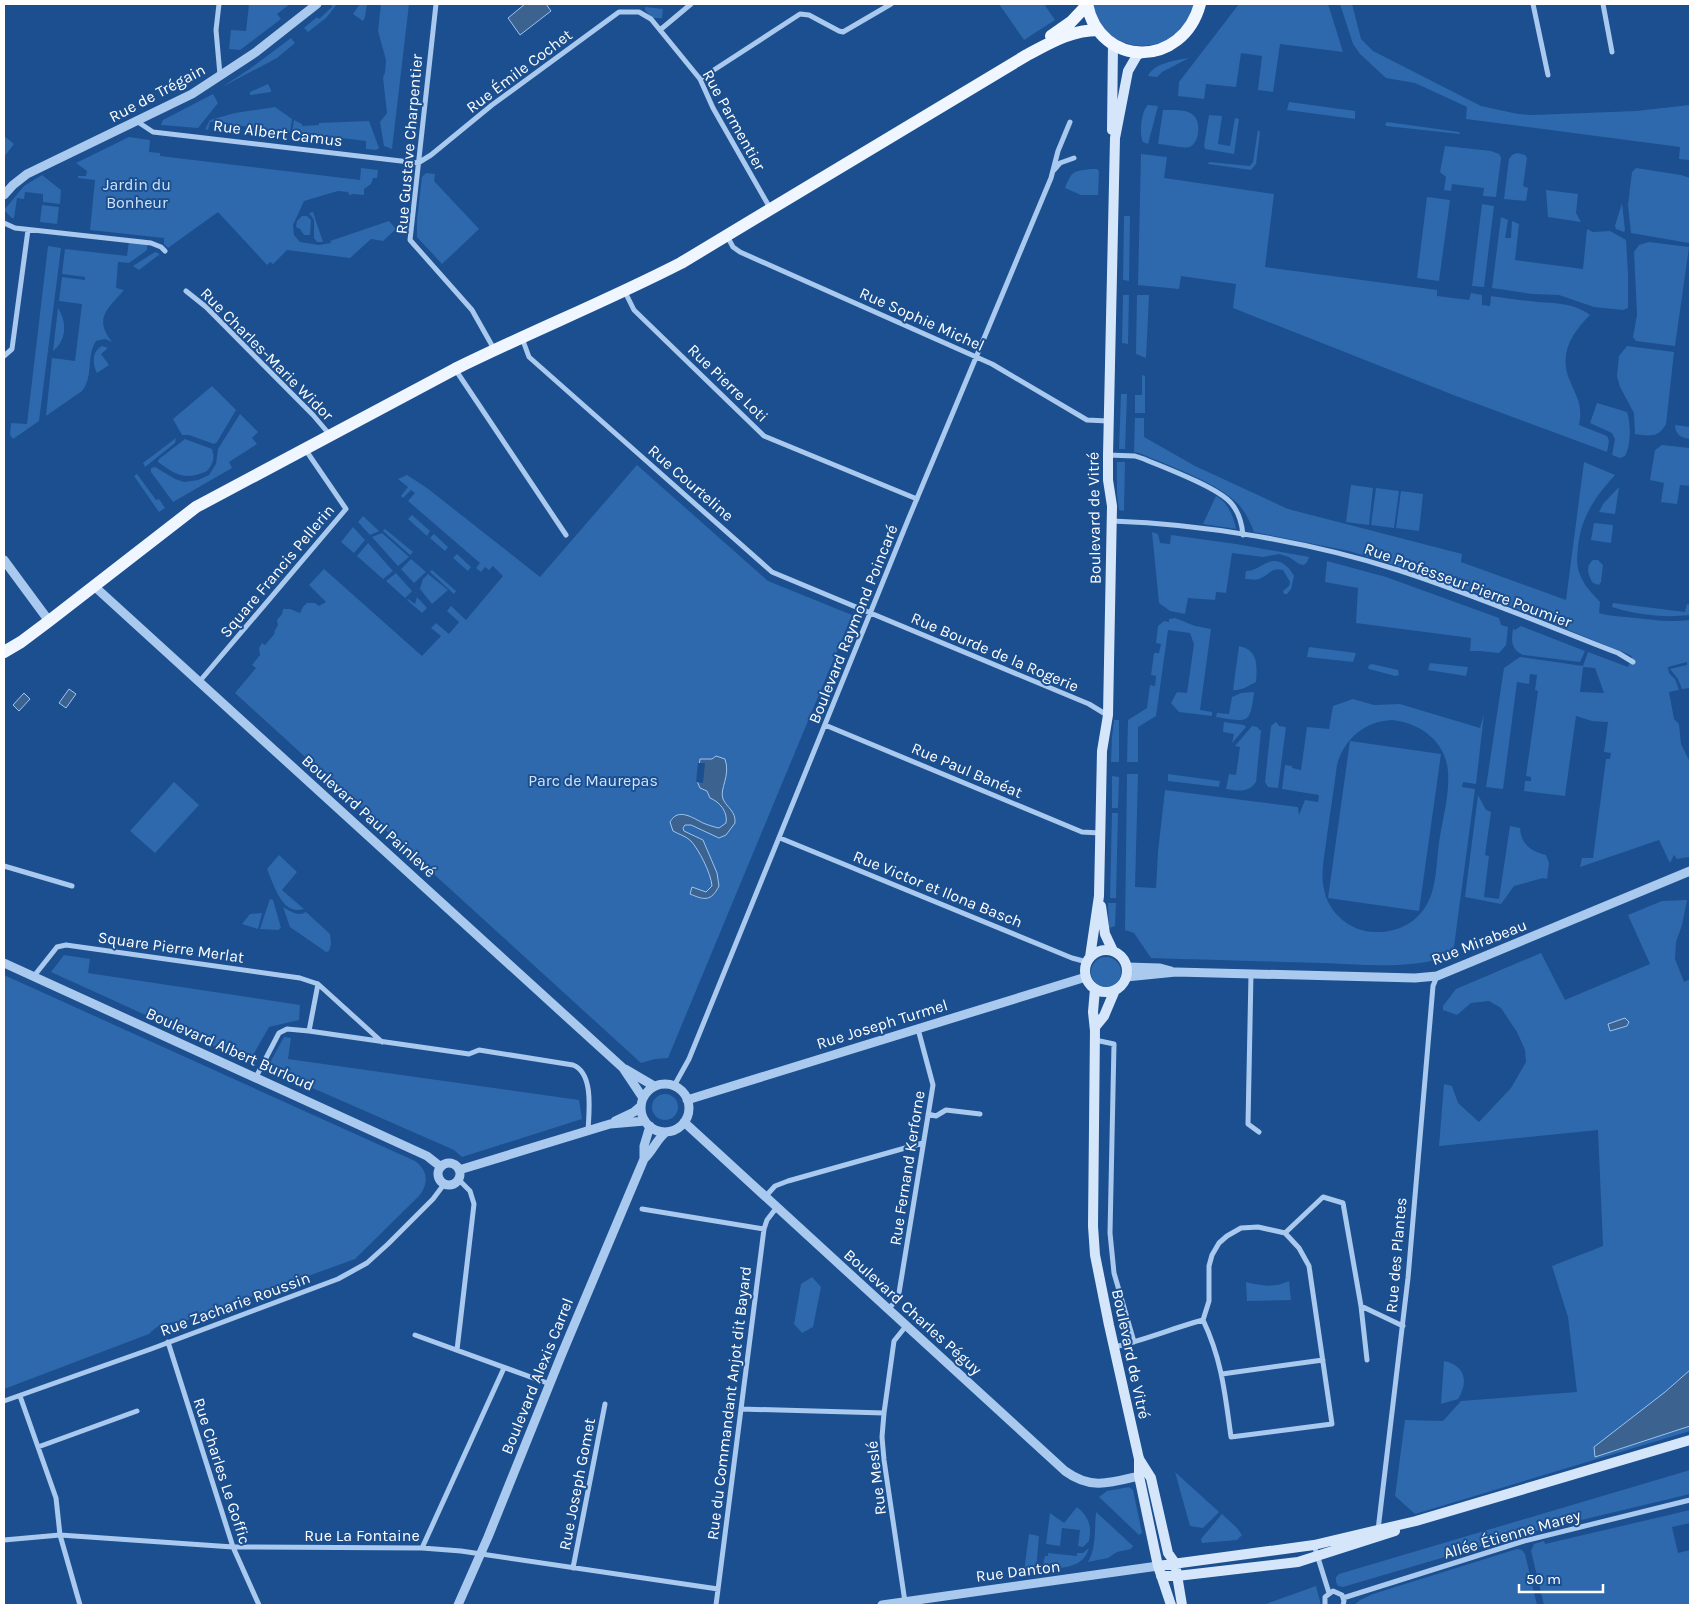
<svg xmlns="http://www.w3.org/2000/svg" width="1694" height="1609" font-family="Karla,sans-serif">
<rect width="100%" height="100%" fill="#1b4f8f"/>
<path fill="#2e69ad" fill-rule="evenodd" d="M249,4H290L277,14L281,19L240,50L229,49L231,30L246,31Z
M331,4H337L326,18L308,32L304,28L317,17L319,19L332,7Z
M360,4H367L365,17L363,21L353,14Z
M381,4H409L392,149L384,146L380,122L387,113L383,78L385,72L386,60L378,31Z
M999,4H1044L1055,20L1024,40Z
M1092,4H1195C1191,12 1187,25 1180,31C1158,52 1119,51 1101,25C1097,19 1095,11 1092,4Z
M1239,4H1328L1343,52L1280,44L1273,92L1258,90L1262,56L1241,53L1236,87L1206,84L1204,99L1178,96L1179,82Z
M1340,4H1352L1361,39L1373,51L1481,106L1518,114L1533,115L1636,111L1690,105V163L1689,160L1679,159L1680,147L1466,119L1467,107L1415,83L1386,78L1360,54L1353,44Z
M645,7L663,9L662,18H652L645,10Z
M291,38L295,43L277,58L222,87L251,68Z
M1189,58L1162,72L1157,77L1148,76C1154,63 1176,60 1189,58Z
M268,84L271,90V92L250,95V92Z
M213,94L218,103L198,128L161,125L163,120Z
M1289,102L1355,111V119L1287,110Z
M1148,105L1158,106L1148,144L1143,142C1139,134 1141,111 1148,105Z
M275,107L292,119L290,132L210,122L208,130L205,129L210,120L235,113Z
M1163,110C1182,110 1201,108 1198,134C1197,139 1195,144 1190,147C1184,149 1165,144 1158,144Z
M1209,115L1222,116L1218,144L1230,146L1235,118L1239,119L1234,154L1205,149L1204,146Z
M294,120L302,124V126L319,125V123L369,121L379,148L376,150L366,149V141L292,132Z
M1387,122L1459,132L1460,134L1386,126L1385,124Z
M1258,130L1260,132L1256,164L1251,170L1208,164L1209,162L1250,166L1253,162Z
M4,136L14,144L4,157Z
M129,137L150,140L149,152L160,153V156L360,180L361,168L378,170L377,178H373L371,184L364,189V195L353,194L349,195L348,192L338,191L304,201L293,225L294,235L300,242L319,245L331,243L330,241L389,221L396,229L383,241L371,239L350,258L287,250L273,264L270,262L267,265L218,212L168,248L164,244V238L90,230L95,180L78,178V176H86L87,171L76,163Z
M1445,146L1491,151L1499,154L1501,158L1496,197L1483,196L1484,188L1452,184L1451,191L1444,190L1446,177L1440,172Z
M1517,153L1525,155L1527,158L1523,186L1528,188L1526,201L1504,199L1509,159L1512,155Z
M1141,154L1167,157L1164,178L1274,194L1265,267L1437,290V296L1469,300L1471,293L1482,295V305L1490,306L1491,296C1504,298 1517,300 1530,301C1552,304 1571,301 1590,315C1572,333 1558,354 1570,381C1577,398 1583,405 1579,425L1607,436L1609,441L1607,452L1456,396L1233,308L1236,284L1181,276L1179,289L1138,285Z
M1636,168L1681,175L1690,178L1689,243L1631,233L1628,205L1632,172Z
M1092,169H1097L1099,171L1098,195H1081L1065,188C1072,170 1074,171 1092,169Z
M426,173L435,174L434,181L479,229L442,264L417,237V220L422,177Z
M42,175L61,190L60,204L43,202V194L25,192L24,199L17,198L14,218H12L5,211V209L24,186Z
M1546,190L1578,194L1576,213L1581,222L1548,217Z
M1427,197L1450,200L1439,281L1417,278Z
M1622,203L1625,230L1624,232L1616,229L1615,226Z
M1482,204L1494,206L1484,287L1472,286Z
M42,205L59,207L57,224L40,222Z
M313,212L323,242H317L314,238V220L309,213Z
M302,216H307L311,220L310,235H304L300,229L296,227L297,221Z
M1124,216H1130L1129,281L1123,280Z
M1501,217L1508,220L1505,238H1511L1512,221L1519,224L1515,260L1583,269L1587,229L1593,232L1610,231L1626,240L1628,274V308L1623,310L1594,307L1559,295L1532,294L1492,288Z
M129,241L147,243V250L129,263L118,262L116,288L124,290C108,309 93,318 112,342L105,339L96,341C86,356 94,376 82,391L46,416L52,358L75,361L82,304L59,301L62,277L85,280V277L62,274L65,249L127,256Z
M1649,242L1689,247L1675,346L1636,341L1633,337L1637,315L1634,252L1639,245Z
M48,246L61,248L39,421L13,439L10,435L11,423L27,424Z
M155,252L160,254L139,270L133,266Z
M1123,295H1129L1128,344L1122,343Z
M1137,295H1149L1146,358L1136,354Z
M58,308C67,322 67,340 53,351Z
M102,346L108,348L101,354L109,365L97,373C92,364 92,351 102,346Z
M1627,346L1674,352L1666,424C1659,438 1649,436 1635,434L1634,413L1620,387L1617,376L1619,356Z
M1142,375L1145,376V413H1135V395H1142Z
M212,386L236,410L217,442L214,444L189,435H182L173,419Z
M1121,394H1127L1125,449H1119Z
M1597,403L1627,412C1631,424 1631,445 1625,456L1620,458L1612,455L1615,439L1612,433L1590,423Z
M240,414L258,432L252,438L257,444L229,462L232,468L173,502L151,472V468L155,467L175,479L184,482L198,480L209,475L216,464L218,449Z
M1135,418H1144V437L1195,466L1288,509L1462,554L1461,562L1566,600L1584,462L1615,475C1595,497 1581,517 1578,547C1577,557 1576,567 1581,577C1585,587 1593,594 1600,602L1599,613C1608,616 1616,616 1626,617C1648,619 1668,623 1690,620V688L1682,689L1678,679L1670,669L1687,665V662L1668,667L1669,673L1675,679L1679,690L1669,692L1674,719L1679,724L1681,744L1690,762V854L1689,857L1677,859L1674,855L1670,863L1659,840L1580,867L1582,858H1593L1606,759H1610L1611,753L1604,752L1608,722L1592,721L1576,716L1565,796L1524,791L1525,781H1531V777L1526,776L1538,691L1535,690L1537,675L1530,674L1529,684L1517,682L1503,789L1486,787L1504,668L1520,657L1583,666L1588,652L1628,667L1632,657L1630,655L1480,594L1404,568L1349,551L1254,532C1250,522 1246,513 1239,505C1219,483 1167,465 1139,453L1134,452ZM1583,667L1595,668L1604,693L1580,692Z
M1675,425L1690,427V439C1682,438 1675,435 1675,425Z
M176,438L175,443L145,467L143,463Z
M185,439L212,449C215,457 213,465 207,471C185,481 176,475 158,462L159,459Z
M1662,445L1690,448V486L1680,485L1677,504L1661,502L1664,483L1650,480L1655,450Z
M1117,462H1125L1124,511L1119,510L1117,494Z
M637,465L768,581L852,615L668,1058L655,1059L641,1063L235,693L256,668L252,665L260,655L259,648L262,643L265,645L275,633L274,632L278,625L277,620L282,614L283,609H290L300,613L303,607L307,603H315L319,606L326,602L309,585L324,569L422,656L441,636L431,628L436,623L449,634L459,622L447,611L451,606L466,620L503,576L493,566L489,570L485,567L481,572L476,568L480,563L408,501L415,493L411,490L403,498L401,496L408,487L398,479L407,475L427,488L540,577Z
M137,474L156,500L159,499L165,508L159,512L134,476Z
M1351,485L1373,488L1369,525L1346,522Z
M1619,487L1615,514L1599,512L1603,504Z
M1376,488L1399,491L1394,528L1371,525Z
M1401,491L1423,494L1419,531L1396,528Z
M1216,496C1227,501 1234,517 1236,529L1203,524Z
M412,515L430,531L427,536L408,519Z
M363,516L379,531L370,535L358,522Z
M1594,523L1613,525L1611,543L1591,540Z
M353,527L365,540L354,553L341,542Z
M385,529L413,552L410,555L383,531Z
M1152,532L1158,534L1160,543L1170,544L1171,535L1236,544L1309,557L1307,562L1304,565L1299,564L1289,557L1279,554L1263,557L1232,553L1226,593L1216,592L1215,600L1188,598L1185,614L1170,611L1159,603Z
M382,533L409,557L398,566L372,537Z
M434,534L448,547L445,551L430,538Z
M368,543L393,571L383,579L357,556Z
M457,554L471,567L468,571L453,558Z
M411,559L426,572L414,583L401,569Z
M1593,560H1598L1603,565L1601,582L1599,585L1593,583C1588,576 1585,566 1593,560Z
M1273,561C1283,561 1289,567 1294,576L1291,589L1287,594H1284L1283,591L1289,586L1290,582L1283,570C1272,567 1270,574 1261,578C1257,581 1250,579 1245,579L1246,571C1257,571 1262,563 1273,561Z
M1327,561L1386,577L1499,618L1501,625L1508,627L1506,645L1499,653L1480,651H1470L1471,638L1356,623L1358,588L1325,582Z
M432,570L456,591L454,594L430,572Z
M396,573L412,591L405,598L386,581Z
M428,574L448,590L432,604L420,589L423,579Z
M417,597L427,608L422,613L407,600L408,599L415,604Z
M1613,603L1685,612L1687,604L1690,605V615C1664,618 1637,615 1612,607Z
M1175,618L1195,626L1211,629L1200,710L1212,712V716L1179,712L1171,703L1177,692L1187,693L1194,644L1190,633L1168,630L1156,716L1138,727V762H1127L1128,720L1147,708L1150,685L1155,686L1156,676L1151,675L1154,653H1159L1161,644L1156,643L1158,626L1164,621L1169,622V619Z
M1521,626L1585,651L1580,662L1523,655C1511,649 1511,641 1513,629L1515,630Z
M1239,646C1259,650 1257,667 1256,682C1248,686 1241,691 1233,690Z
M1309,647L1356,653L1353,662L1307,657Z
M1430,663L1468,667L1466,676L1428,670Z
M1372,664L1398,670L1399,675L1395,676L1369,669L1368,668L1369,665Z
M1254,692C1250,725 1249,722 1216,717L1217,713L1229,714L1232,697L1241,693Z
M1353,699L1374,705L1400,704L1480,728L1484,714L1476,784L1463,782L1462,787L1475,789L1453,954C1415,971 1361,964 1320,963C1264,961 1208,960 1151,958L1134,933L1125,930L1127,774H1138L1135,887L1156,888L1158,852L1165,790L1298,807L1299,815L1305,800L1318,802L1319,795L1282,789L1285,765L1292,766V768L1301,770L1307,727L1329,729L1333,706ZM1392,720C1420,723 1446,741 1448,772C1450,794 1442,821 1439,843C1436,865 1437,891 1424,909C1413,925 1394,933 1375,932C1351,932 1328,913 1324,889C1320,872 1325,854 1327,836C1330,813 1334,789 1337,765C1344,739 1365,721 1392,720Z
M1114,720H1119V762H1111L1112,737Z
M1224,722L1244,725L1246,727L1232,743L1234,734L1223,732Z
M1276,722L1279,726L1286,727L1278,788L1268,787L1265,782L1271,726Z
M1252,726L1257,727L1261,731L1256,782C1248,793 1238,791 1226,789L1229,774L1236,775L1240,747L1235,746Z
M1350,741L1441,754L1419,911L1328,898Z
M1168,774L1220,781L1219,787L1168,781Z
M1112,776L1119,777L1118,808H1112Z
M174,782L199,805L155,853L130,831Z
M1478,795L1486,810L1491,812L1485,855L1489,856L1484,897L1499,899L1510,826L1520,828C1521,844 1530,851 1546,855L1549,863L1547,879L1543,878L1514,886L1501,904L1465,897Z
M1112,813H1118L1116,898H1110Z
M279,855L297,872L282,890L304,909C282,916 274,885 267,869Z
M270,899L273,900L281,928L278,930L260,929Z
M1687,900L1682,925L1676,942L1675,959L1684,982L1690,979V1370L1595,1456L1690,1426V1431L1415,1514L1395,1496L1405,1420L1443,1421L1461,1401L1577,1392L1568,1317L1552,1266L1603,1246L1598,1130L1439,1146L1444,1084L1452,1086L1458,1103L1479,1122L1511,1088L1526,1062L1525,1050L1517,1032L1501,1008L1489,1001L1471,1003L1457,1015L1443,1010V1006L1456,989L1541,953L1565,1000L1650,964L1628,915L1662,901Z
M1108,903H1116L1115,926L1109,928Z
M283,907C290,911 298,917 306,912L330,934L331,944L329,951L326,952L290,927Z
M262,913L258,929L242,924L250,914Z
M64,955L90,959L88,973L300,1005L299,1020L269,1027L249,1062L51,972Z
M1091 972a15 15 0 1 1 30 0a15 15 0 1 1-30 0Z
M4,975L415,1161C428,1170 429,1184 419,1196L355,1259L179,1323C166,1321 158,1325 149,1334L4,1389Z
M284,1037L291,1038L288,1059L579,1100L582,1119L462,1157L454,1150L267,1068Z
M652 1107a13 13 0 1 1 26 0a13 13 0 1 1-26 0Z
M812,1277L821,1287L813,1327L802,1333L794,1324L801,1284Z
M1289,1281L1291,1300L1247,1301L1246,1282C1261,1286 1274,1288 1289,1281Z
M1444,1361C1465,1365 1469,1382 1458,1399L1441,1404Z
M1690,1470V1494L1523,1534L1343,1587L1338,1586L1336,1582V1577L1339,1574Z
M1175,1472L1219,1512L1203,1528L1190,1526Z
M1129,1487L1133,1490L1142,1533L1139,1535L1099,1497L1107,1491Z
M1077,1507C1089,1517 1092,1526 1089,1541L1083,1547L1078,1546L1080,1530L1062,1528L1060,1546L1046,1544L1050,1513L1064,1523Z
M1690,1510V1523L1672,1527L1678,1553L1690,1550V1605H1544L1531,1551L1534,1544L1544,1541L1545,1544Z
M1096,1512L1133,1546L1131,1549L1117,1552L1108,1558L1088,1562C1097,1546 1094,1530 1096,1512Z
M1222,1514L1237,1528L1242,1535L1237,1540L1202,1543L1201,1539Z
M1029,1534L1039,1536L1036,1571L1024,1572Z
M1089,1548C1083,1570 1060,1567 1042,1570L1045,1556H1048V1553L1077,1556V1553H1083Z
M1517,1549L1522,1550L1525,1554L1537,1605H1354L1360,1600L1373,1594Z
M1316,1586L1321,1605H1263Z"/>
<path fill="#3c6290" stroke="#9cc4f0" d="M525,4H546L551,11L520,35L508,18Z
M69,689L76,694L66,708L59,703Z
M24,693L30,699L19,711L13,705Z
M716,756L725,759C731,776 719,789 723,799C727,808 736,811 735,823L726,835L719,838L691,825H685L683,828L684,831L703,840L717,873L719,886C711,902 704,900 690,894L692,887L706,892L712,886C711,873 699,850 691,841C686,836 678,834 673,831L670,822C678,807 693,818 703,823C708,825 714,827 719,828L726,823C728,812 720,802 710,798L707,791L700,788L697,781L700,759H712Z
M1625,1018L1629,1022L1627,1026L1610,1031L1608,1024Z
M1690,1370V1426L1595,1457L1594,1447L1665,1392Z"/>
<path fill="#1b4f8f" d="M698,763H705L703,783L696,782Z"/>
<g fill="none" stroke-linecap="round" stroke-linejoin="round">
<path stroke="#a9c9ee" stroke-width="5" d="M219,4L216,30L220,75
M436,4L410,240L472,310L494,349
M1533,4L1548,75
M1603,4L1612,52
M660,30L691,4
M700,79L800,14L809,15L839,31L843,32L891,4
M138,122L153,132L418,163
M418,163L431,155L492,105L619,12H639L651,19L700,79L713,108L770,208
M1054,170L1060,163L1074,158
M4,223L15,228L151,243L161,247L165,251
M727,236L733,247L740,252L992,364L1087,420L1108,421
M186,291L206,307L313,415L330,435
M625,292L634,310L764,436L917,499
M522,338L529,357L772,572L1089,704L1107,715
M4,356L12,349L28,230
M455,369L566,535
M1108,455L1135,456L1144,459C1165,468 1217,487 1231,503C1238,511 1242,524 1243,535
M1112,521C1204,524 1310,542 1398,570C1473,594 1545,625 1618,653L1633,662
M199,682L346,509L305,449
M825,725L1082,832L1100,833
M780,838L1072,958L1087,962
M4,866L72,886
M1251,974L1248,1124L1259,1132
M34,976L57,947L66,945L300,978L318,984L309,1031L287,1029L279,1033L256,1077
M318,984L382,1042
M309,1031L469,1054L479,1050L573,1065C594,1073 589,1112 588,1131
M1095,1040L1114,1044L1110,1233L1114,1273L1134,1342
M674,1086L689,1059L908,520L1051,178L1058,151L1070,122
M928,1114L936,1116L946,1110L980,1114
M765,1197L775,1186L788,1181L923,1143
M642,1209L764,1229
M1258,1227L1285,1233L1299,1248L1309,1266L1332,1424L1231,1437C1225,1394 1222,1360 1203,1320L1209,1301V1266L1212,1255L1219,1243L1227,1236L1241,1228Z
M1285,1233L1323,1197L1343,1203L1361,1306L1367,1360
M1361,1306L1403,1326
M888,1309L898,1299L933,1085L918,1029
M415,1335L550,1384
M168,1342L233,1547L259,1605
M1114,1347C1145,1340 1173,1328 1203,1320
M457,1350L474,1204L470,1191L459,1180
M1222,1374L1323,1360
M20,1396L56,1498L60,1535L80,1605
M4,1401L151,1349L338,1279L367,1263L388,1244L433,1199L445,1183
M741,1409L884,1413
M38,1447L137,1411
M1378,1530L1408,1278L1433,986L1437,976
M4,1540L60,1535L233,1547L422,1548L461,1551L718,1589
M1314,1545L1329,1593
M422,1548L504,1368
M573,1568L605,1404
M1343,1598L1524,1541L1690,1500
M905,1602L884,1460L882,1437L884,1413L894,1341L906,1326
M716,1605L764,1229L767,1220L777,1207
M1325,1605V1597L1333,1591L1342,1595L1344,1601L1343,1605"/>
<path stroke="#a9c9ee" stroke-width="9" d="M4,195L13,185L27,174L192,94L256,52L317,4
M4,560L49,621
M94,586L601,1048L623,1068L643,1098
M4,963L427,1156L441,1167
M1127,967L1160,968L1171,971
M1126,977L1176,972L1415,978L1437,976L1690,871
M625,1069L654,1086
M641 1108a24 24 0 1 1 48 0a24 24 0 1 1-48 0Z
M687,1100L1086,977
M615,1121L634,1112L641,1106
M684,1122L1065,1471C1091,1490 1110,1483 1139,1476
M644,1159C653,1151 656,1140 666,1132
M438 1174a11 11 0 1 1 22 0a11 11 0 1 1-22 0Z
M459,1170L610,1124L645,1121
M458,1605L488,1537L561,1356L644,1159V1146L650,1126
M882,1605L1158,1566"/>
<path stroke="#d6e6fa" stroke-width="10" d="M1112,130L1113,44
M1101,906L1105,934L1113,951
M1085 971a21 21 0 1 1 42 0a21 21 0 1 1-42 0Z
M1090,957L1099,896L1102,751L1108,715L1112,506L1108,480V455L1115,138L1128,71L1139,52
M1095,989L1093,1012L1095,1031
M1115,990L1104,1016L1095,1027L1093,1226L1095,1255L1109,1325L1139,1459L1151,1478L1168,1553L1175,1563L1182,1605
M1139,1458V1476L1158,1566L1171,1605
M1158,1566L1314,1545L1416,1521L1690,1440
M1161,1576H1177L1298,1562L1395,1531"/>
<path stroke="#f0f6ff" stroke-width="12" d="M1087,4C1100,69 1183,68 1200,4
M1051,36L1071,22L1087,5
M4,652L21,642L49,621L196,507L455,369C530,332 607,301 681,263L1027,55C1050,43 1071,30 1098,30"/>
</g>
<g text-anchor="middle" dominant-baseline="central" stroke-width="4" stroke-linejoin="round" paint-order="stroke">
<g font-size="16" fill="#fff" stroke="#1b4f8f">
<text transform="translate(519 71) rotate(-37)">Rue Émile Cochet</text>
<text transform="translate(157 93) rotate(-28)">Rue de Trégain</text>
<text transform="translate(734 120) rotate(61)">Rue Parmentier</text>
<text transform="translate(278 133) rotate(7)">Rue Albert Camus</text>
<text transform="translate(409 144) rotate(-85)">Rue Gustave Charpentier</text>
<text transform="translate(922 319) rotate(24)">Rue Sophie Michel</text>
<text transform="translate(267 354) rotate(45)">Rue Charles-Marie Widor</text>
<text transform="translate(728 383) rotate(44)">Rue Pierre Loti</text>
<text transform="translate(691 483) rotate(41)">Rue Courteline</text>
<text transform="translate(1094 518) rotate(-91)">Boulevard de Vitré</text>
<text transform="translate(277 571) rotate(-50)">Square Francis Pellerin</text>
<text transform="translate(1468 585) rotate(20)">Rue Professeur Pierre Poumier</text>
<text transform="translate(853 624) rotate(-68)">Boulevard Raymond Poincaré</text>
<text transform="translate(995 652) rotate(23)">Rue Bourde de la Rogerie</text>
<text transform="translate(967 770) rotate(23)">Rue Paul Banéat</text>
<text transform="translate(369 816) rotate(42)">Boulevard Paul Painlevé</text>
<text transform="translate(938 889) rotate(22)">Rue Victor et Ilona Basch</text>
<text transform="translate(1479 942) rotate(-21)">Rue Mirabeau</text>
<text transform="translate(171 947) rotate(8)">Square Pierre Merlat</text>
<text transform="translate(882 1024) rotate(-17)">Rue Joseph Turmel</text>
<text transform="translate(230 1049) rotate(24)">Boulevard Albert Burloud</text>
<text transform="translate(907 1168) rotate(-81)">Rue Fernand Kerforne</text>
<text transform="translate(1396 1255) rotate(-85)">Rue des Plantes</text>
<text transform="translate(235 1304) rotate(-20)">Rue Zacharie Roussin</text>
<text transform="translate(913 1312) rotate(42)">Boulevard Charles Péguy</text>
<text transform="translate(1131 1354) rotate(78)">Boulevard de Vitré</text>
<text transform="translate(537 1376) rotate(-68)">Boulevard Alexis Carrel</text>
<text transform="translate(729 1403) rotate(-83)">Rue du Commandant Anjot dit Bayard</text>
<text transform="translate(222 1471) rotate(72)">Rue Charles Le Goffic</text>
<text transform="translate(876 1478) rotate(-97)">Rue Meslé</text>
<text transform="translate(577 1484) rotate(-79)">Rue Joseph Gomet</text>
<text transform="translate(1512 1534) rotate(-16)">Allée Étienne Marey</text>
<text x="362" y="1535">Rue La Fontaine</text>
<text transform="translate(1018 1571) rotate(-7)">Rue Danton</text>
</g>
<g font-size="16" fill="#cfe3fa" stroke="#1b4f8f">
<text x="137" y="184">Jardin du<tspan x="137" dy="18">Bonheur</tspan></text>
<text x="593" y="780">Parc de Maurepas</text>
</g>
</g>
<rect width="1694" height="1609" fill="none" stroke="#ffffff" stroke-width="10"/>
<path d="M1519 1584v8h84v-8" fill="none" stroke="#ffffff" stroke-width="2.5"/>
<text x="1526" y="1584" font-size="15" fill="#ffffff" stroke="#1b4f8f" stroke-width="4" paint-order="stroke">50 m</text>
</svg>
